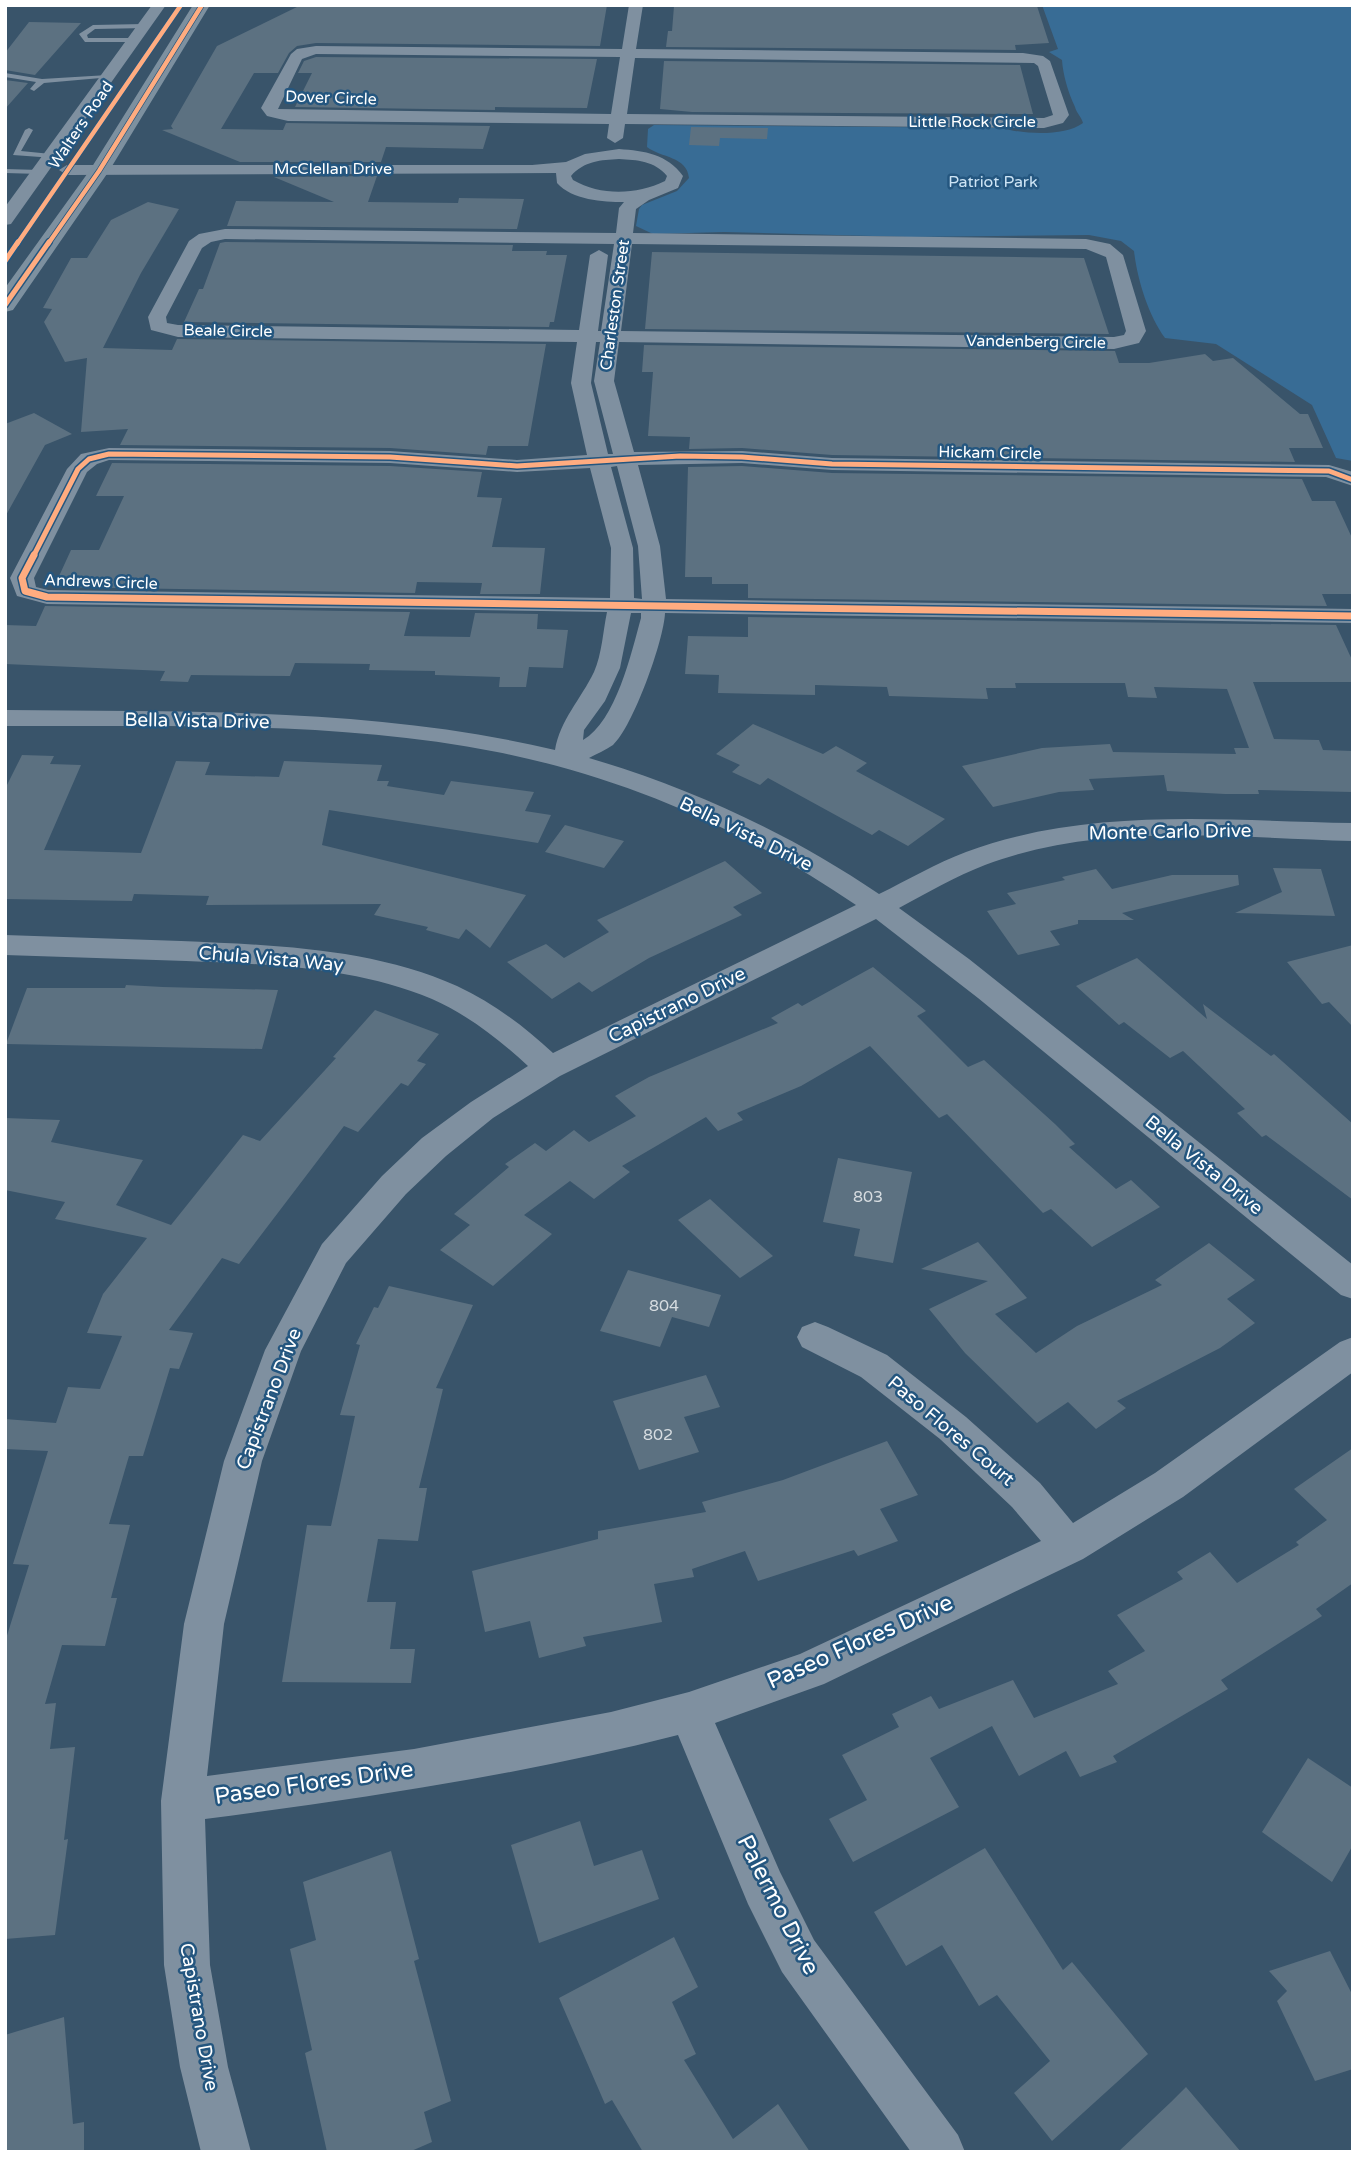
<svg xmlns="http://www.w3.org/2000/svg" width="1358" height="2157" font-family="'Varela Round',sans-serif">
<rect width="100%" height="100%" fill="#39546a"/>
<path fill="#386c95" d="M1042,5H1353V461L1336,458L1312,405L1216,344L1165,338C1148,315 1137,278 1134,251L1121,241L1089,235L910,237L724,232L653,234L636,226L639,209L642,205L677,191L689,178C687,156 661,158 647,147L648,129L654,125L1001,128C1023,134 1064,137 1083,123C1081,116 1077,114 1075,107C1068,92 1063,75 1062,60L1049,52L1058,49Z"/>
<path fill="#5c7181" d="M301,5H607L600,46L316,43L297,46L289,53L278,73H254L221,129L283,130L286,123L490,126L483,149L386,147L381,162H240L162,130L173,129L171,126L217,46Z
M674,6H1037L1049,43L1015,45L1016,50L666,47L668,31H672Z
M29,22L81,23L35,75L5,70V53Z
M316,57L597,59L587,108L495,107V110L295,107L312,73H298L304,61Z
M664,61L1020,65L1033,114L692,112L660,109Z
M5,80L28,83L5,109Z
M691,127L768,128L767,139L720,138L719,146L689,145Z
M377,176L368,202L458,203L459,198L524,199L517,229L227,226L236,201L334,202L274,177Z
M148,202L179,209L141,273L103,348L172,350L177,339L546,344L528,446H488L486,455L390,448L120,445L128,429L81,432L87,358L65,362L44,322L52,309L43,308L71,258H87L111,220Z
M225,242L513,245L512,251H547L546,255H567L554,322H550L549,327L184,322L199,289H203L220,243Z
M652,252L1084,258L1109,334L645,329Z
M644,345L1115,351L1119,363H1149L1205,354L1213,361L1233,358L1300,414H1308L1323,448H1289L1295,462L832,455L742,448L689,449L690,437L648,436L653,372H642Z
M34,413L72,434L45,445L5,517V424Z
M112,463L390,466L482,472L477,497L502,498L492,547L545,548L540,594H480L482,583L417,582L415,593L54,587L71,550H99L124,496H96Z
M742,466L832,473L1302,479L1312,501H1335L1353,540V594H1322L1327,606L748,598V584H712V577H685L688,467Z
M45,606L410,612L404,636L470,637L475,613L538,614L537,629L568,630L563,668L529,667L526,687H499L500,677L435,675V671L369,670L370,664L295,663L290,676L191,675L188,682L160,681L165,671L5,664V625L36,626Z
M748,617L1336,625L1353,662V682H1253L1274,739L1319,740L1323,750L1353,751V792L1258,790L1259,794H1225L1167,791L1164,775L1089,779L1094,790L1059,792L993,807L962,766L1042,748L1110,744L1113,752L1236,754L1234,748H1249L1227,689L1154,687L1157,698L1128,697L1125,683H1015L1016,688H986L988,699L889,696L887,687L815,685V695L718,693L719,675L685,674L688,636L748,637Z
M753,724L823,754L836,746L867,763L856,771L945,819L908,846L879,830L872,835L768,778L760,785L732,772L740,765L716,754Z
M22,755L54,756L50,764L81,765L44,850L141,853L176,761L210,762L205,775L279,777L284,761L382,765L377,781H389L387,786L444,795L451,781L534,792L525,811L551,815L538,843L329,810L322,845L526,895L490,948L466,929L459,939L426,930L428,927L374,915L381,904L206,905L209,896L134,894L132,901L5,899V789Z
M565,825L624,841L604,868L545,852Z
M725,861L762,893L733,907L742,915L649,958L592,992L579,982L552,999L507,962L546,944L564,958L609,932L597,920Z
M1273,868L1321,869L1335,916L1235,913L1282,892Z
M1096,869L1112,889L1172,875H1238L1239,885L1122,913L1134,920H1078V924L1050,931L1060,945L1018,955L987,911L1016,904L1007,893L1065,880L1062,877Z
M1353,945V1027L1329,1002L1322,1004L1287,962Z
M1137,958L1207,1019L1203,1004L1271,1056L1274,1054L1353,1124V1200L1266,1135L1262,1137L1237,1113L1245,1109L1183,1051L1170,1058L1124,1022L1119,1025L1076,986Z
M873,967L926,1011L917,1016L968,1067L984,1060L1055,1124L1075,1144L1069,1147L1116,1189L1131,1180L1160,1207L1092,1247L1051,1209L1043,1213L947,1114L939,1118L870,1046L801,1086L737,1113L743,1120L718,1131L706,1117L622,1166L630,1172L594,1199L570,1181L524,1215L552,1234L493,1286L440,1250L470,1225L454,1214L509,1167L505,1164L535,1143L546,1151L574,1130L589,1142L636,1116L615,1096L649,1077L778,1023L771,1018L798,1003L802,1006Z
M126,985L163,987L278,990L262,1049L6,1044L27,988H125Z
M375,1010L439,1034L417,1061L426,1064L408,1086L401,1083L358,1132L344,1126L239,1264L222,1258L169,1330L193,1333L179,1369L170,1368L143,1456H129L109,1524L130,1525L111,1598H117L105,1646L62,1645L45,1704L56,1703L50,1749L75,1747L64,1840L68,1839L55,1935L5,1939V1642L29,1565L13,1564L48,1451L5,1449V1419L56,1423L68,1387L100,1389L122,1336L87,1333L103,1294L147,1238L55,1219L65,1202L5,1190V1118L60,1120L51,1142L143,1160L116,1205L171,1225L243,1135L260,1141L336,1058L333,1057Z
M838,1158L912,1172L893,1263L854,1256L860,1229L823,1222Z
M710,1199L735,1222L773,1256L740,1278L678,1220Z
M978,1242L1027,1298L995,1314L1036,1353L1077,1326L1162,1285L1155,1280L1209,1243L1255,1280L1227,1299L1255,1323L1220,1348L1117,1401L1126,1408L1096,1429L1068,1402L1037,1423L965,1353L929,1309L988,1281L921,1269Z
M628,1270L721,1295L709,1327L672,1317L660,1347L600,1331Z
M389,1286L473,1305L436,1388L443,1389L419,1488H427L418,1541L378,1539L367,1602H396L390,1649H415L411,1683L282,1682L307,1525L331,1526L355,1416L340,1415L360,1345L356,1344L374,1307L378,1308Z
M706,1375L720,1407L684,1417L699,1452L639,1470L613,1401Z
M887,1441L918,1495L880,1509L898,1541L858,1556L854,1550L758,1581L745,1551L692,1569L694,1577L654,1584L662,1622L583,1637L586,1646L539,1658L530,1621L485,1632L472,1571L598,1539V1531L706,1512L702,1502L783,1480Z
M1353,1448V1583L1316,1609L1322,1616L1221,1680L1228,1689L1113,1756L1117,1762L1080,1777L1066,1751L1019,1776L992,1726L930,1758L959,1807L853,1862L829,1819L867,1800L842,1755L899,1727L892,1714L931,1696L939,1709L1013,1680L1034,1718L1118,1684L1108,1671L1145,1651L1117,1615L1183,1579L1177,1572L1210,1552L1237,1583L1299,1545L1296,1542L1327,1520L1294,1489Z
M1308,1758L1353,1788V1845L1332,1882L1262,1832Z
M580,1821L594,1866L642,1850L659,1899L539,1943L511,1845Z
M985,1848L1063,1970L1072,1962L1148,2054L1052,2141L1014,2093L1050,2061L997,1995L979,2006L942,1945L906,1966L874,1912Z
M391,1851L419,1959L414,1961L451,2101L424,2112L432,2142L409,2152H327L305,2053L312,2050L290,1949L316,1940L303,1882Z
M674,1937L698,1987L672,2002L696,2054L684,2060L733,2139L778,2104L810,2152H643L612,2100L605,2104L559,1998Z
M1330,1951L1353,1996V2069L1315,2081L1277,2001L1287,1991L1269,1971Z
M64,2017L73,2124L84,2122V2152H5V2035Z
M1186,2087L1241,2152H1118L1171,2102Z"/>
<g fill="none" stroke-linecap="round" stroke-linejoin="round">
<path fill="#7f90a0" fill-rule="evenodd" d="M144,24L147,28L95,29L87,35L88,38H137L134,42H85L79,34L93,25Z
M5,73L42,79L108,75L112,77L44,83L34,91L30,89L36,82L5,77Z
M29,128L33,130L21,151L51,154L54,158L13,155L25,130Z
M5,169L40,170L44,172L40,174L5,173Z"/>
<path fill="#7f90a0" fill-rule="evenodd" d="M152,5H166L11,224L5,225V207Z
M629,5H643L636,49L1023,53L1043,56L1050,61L1069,115L1063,123L1044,128L625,124L623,138L615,143L607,138L609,124L288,121L267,116L261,108L291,54L297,49L316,46L622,49ZM316,54L620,57L611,114L278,109L302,59ZM635,58L1034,63L1038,66L1053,115L1044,118L627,114Z
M619,149C645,151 667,154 683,176L678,188L649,200L636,209L633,233L1086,239L1110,244L1123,255L1146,331L1139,343L1114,349L619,342L614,381L634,452L742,451L832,458L1329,465L1353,472V486L1326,477L832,470L742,463L638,465L660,546L666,599L1353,609V623L665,613C664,640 633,727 613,745C606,750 596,754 589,758C691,788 791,834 879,894C908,880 936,863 966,852C1090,806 1224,821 1353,823V841C1232,838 1101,821 985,865C956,876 927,893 899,908L969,959L1353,1265V1299L1341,1295L978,998L876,919L560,1076L493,1118L446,1156L406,1194L346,1263L301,1351L262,1461L224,1624L207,1776L414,1749L611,1712L689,1692L800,1654L1041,1541L1012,1507L940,1439L861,1377L802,1347L797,1337L802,1327L815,1322L828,1327L887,1355L966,1417L1040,1483L1073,1523L1155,1473L1340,1342L1353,1337V1372L1183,1497L1083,1559L824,1684L715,1723L780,1872L814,1940L958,2135L965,2152H911L782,1972L748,1904L678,1735C522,1775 364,1798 205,1819L210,1965L228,2067L251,2152H201L180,2067L164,1965L161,1801L184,1624L224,1461L265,1350L322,1244L382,1176L422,1138L471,1102L528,1066C500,1040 468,1015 432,999C356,967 268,964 186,961C126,959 66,957 5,955V935C64,937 122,939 181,941C272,945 372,948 457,986C493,1003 524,1026 553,1053L856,905C749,832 625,777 497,752C336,720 169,727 5,726V710C190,712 374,707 555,750C560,720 581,699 594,672C602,654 603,631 607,612L47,604L17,596L10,578L67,469L81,454L109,448L390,451L517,460L587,455L571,383L577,342L178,337L151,330L148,317L189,241L199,234L225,229L616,233L619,208L624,202C603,202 572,200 557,183L556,173L67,175L59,170L67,165H532L566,162L585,154ZM619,159C637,160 655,161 667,176L665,181C636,195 601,196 573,180L571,176C584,161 601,160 619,159ZM225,239L614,244L601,331H598L608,255L599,250L590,255L579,330L178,325L167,323L166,317L202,248L211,242ZM632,244L1086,249L1106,257L1126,331L1124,335L1114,337L621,331ZM596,342H600L594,381L613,454H608L591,383ZM109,460L390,463L517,472L590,468L611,548L610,598L48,590L36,587L34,578L87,472L97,464ZM617,466L638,546L642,599L634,598L633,548L611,467ZM631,613H641V618C631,654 616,721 583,740L584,730L605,701L620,668Z"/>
<path fill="#7d909f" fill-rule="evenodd" d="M193,5H210L109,171L13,310L5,312V288L90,170Z"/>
<defs>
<path id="cycleway-far2" d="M17,244L181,5
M48,244L99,171L202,5"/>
<path id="cycleway-far1" d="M5,261L18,242
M5,305L49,242
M33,557L78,469L89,459L109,454L390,457L517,466L680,456L742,457L832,464L1329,471L1353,480"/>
<path id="cycleway" d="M34,555L22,578L25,591L47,597L1353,616"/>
</defs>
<use href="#cycleway-far2" stroke="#24567f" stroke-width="6"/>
<use href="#cycleway-far1" stroke="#24567f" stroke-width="8"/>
<use href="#cycleway" stroke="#24567f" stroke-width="10"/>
<use href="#cycleway-far2" stroke="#ffac80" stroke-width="4.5"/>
<use href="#cycleway-far1" stroke="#ffac80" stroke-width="5"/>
<use href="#cycleway" stroke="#ffac80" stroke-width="7"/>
</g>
<g text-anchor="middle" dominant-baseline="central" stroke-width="5" stroke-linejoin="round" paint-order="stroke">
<g font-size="16" fill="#fff" stroke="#24567f">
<text transform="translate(331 98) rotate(2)">Dover Circle</text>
<text x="972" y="122">Little Rock Circle</text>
<text transform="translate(81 125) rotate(-56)">Walters Road</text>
<text x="333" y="169">McClellan Drive</text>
<text transform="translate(615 305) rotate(-82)">Charleston Street</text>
<text transform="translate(228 331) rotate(1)">Beale Circle</text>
<text transform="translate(1036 342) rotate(1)">Vandenberg Circle</text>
<text transform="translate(990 453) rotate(1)">Hickam Circle</text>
<text transform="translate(101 582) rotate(2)">Andrews Circle</text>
</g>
<g font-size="16" fill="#cde4f5" stroke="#24567f">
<text x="993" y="182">Patriot Park</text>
</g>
<g font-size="16" fill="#d6dce0">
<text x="868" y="1197">803</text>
<text x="664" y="1306">804</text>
<text x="658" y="1435">802</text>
</g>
<g font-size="19" fill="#fff" stroke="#24567f">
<text transform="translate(197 721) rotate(1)">Bella Vista Drive</text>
<text transform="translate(1170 832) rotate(-1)">Monte Carlo Drive</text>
<text transform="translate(746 834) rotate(26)">Bella Vista Drive</text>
<text transform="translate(271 959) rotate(5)">Chula Vista Way</text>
<text transform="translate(677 1005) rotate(-26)">Capistrano Drive</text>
<text transform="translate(1204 1165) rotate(39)">Bella Vista Drive</text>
<text transform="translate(269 1399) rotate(-69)">Capistrano Drive</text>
<text transform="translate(951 1431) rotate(40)">Paso Flores Court</text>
<text transform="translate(199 2017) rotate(80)">Capistrano Drive</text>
</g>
<g font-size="23" fill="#fff" stroke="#24567f">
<text transform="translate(860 1642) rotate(-24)">Paseo Flores Drive</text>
<text transform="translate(314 1783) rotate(-8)">Paseo Flores Drive</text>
<text transform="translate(778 1905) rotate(63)">Palermo Drive</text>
</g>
</g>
<rect width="1358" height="2157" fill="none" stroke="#ffffff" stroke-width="14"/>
</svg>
